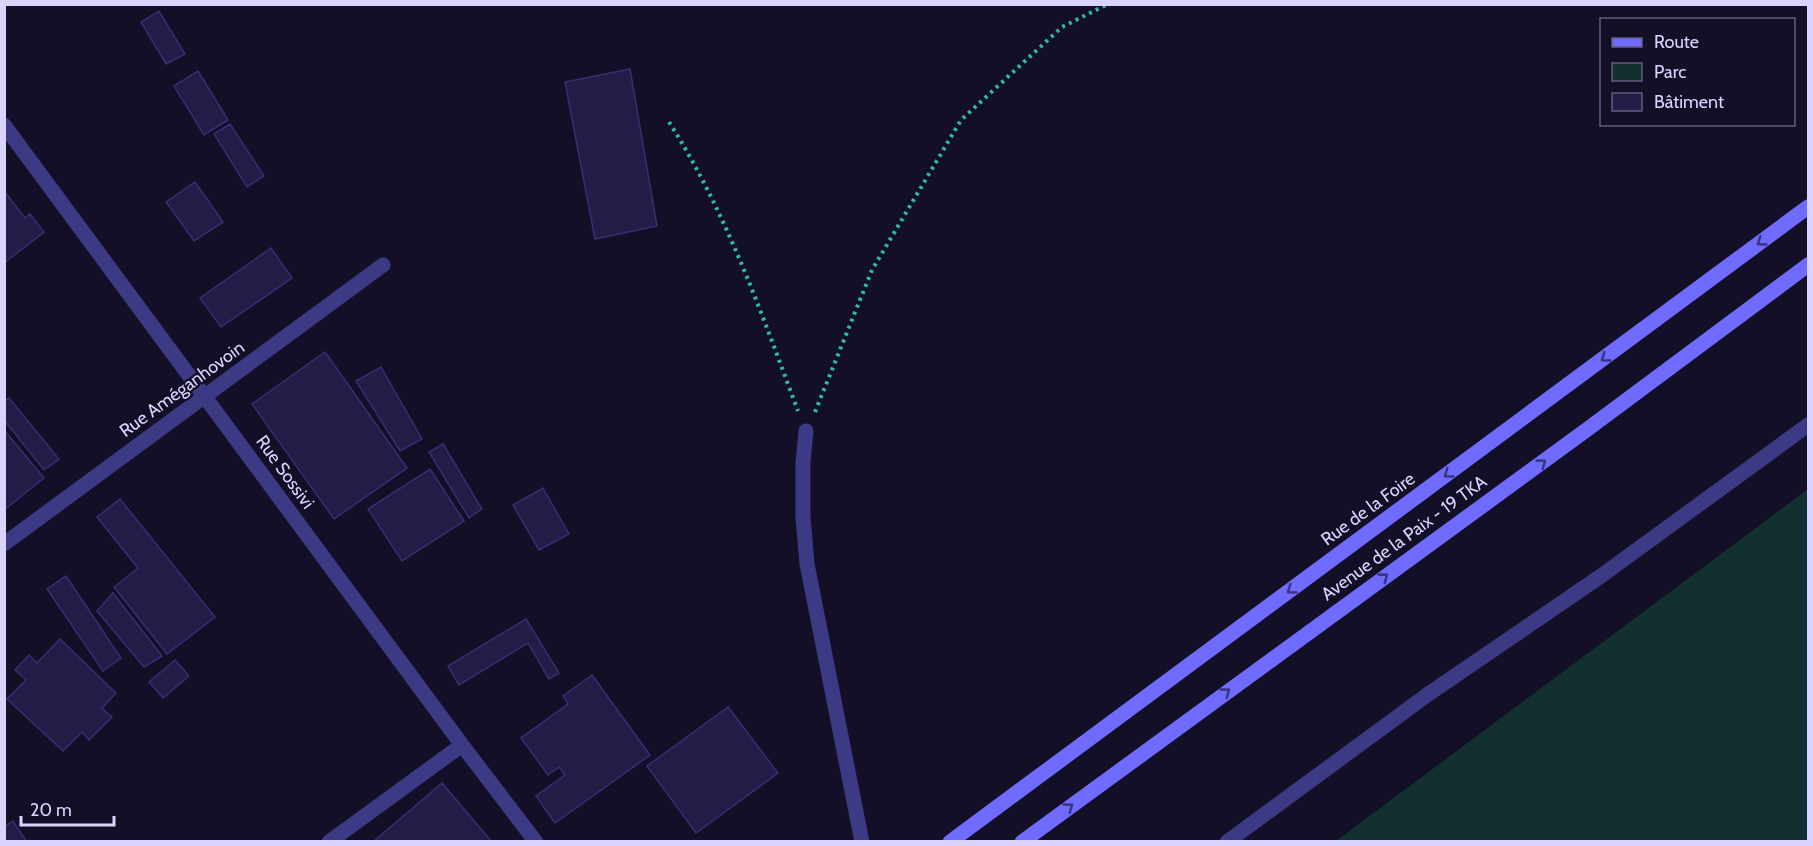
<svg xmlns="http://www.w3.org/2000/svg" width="1813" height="846" font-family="Cabin,sans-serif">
<rect width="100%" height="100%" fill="#130f26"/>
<path fill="#12302f" d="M1808,489V841H1336Z"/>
<path fill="#241b47" stroke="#3b2d73" stroke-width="1.5" d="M159,11L185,54L166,64L141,22Z
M630,69L657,226L595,239L565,82Z
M198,71L228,120L204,135L174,86Z
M230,124L264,176L247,187L214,134Z
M195,182L223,222L194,241L166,202Z
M4,191L25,218L30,214L44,232L4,263Z
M271,248L292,278L221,327L200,298Z
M325,352L407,468L334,519L252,404Z
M381,367L422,439L400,451L356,381Z
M9,398L59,459L44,470L4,420V401Z
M4,430L44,478L4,510Z
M443,444L482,509L469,518L429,452Z
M430,469L464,521L402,561L368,509Z
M543,488L569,534L539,550L513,505Z
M120,499L215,617L167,654L114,587L138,568L97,517Z
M66,576L121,658L103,671L47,589Z
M113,593L162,656L144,667L97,611Z
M526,619L559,673L549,679L528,643L459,685L448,666Z
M60,639L116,693L102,708L112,717L89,740L82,732L63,751L7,699L26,680L15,670L29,655L37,663Z
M175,660L189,676L163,698L149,682Z
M592,675L650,755L555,823L536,796L565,775L559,767L548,775L521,738L568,704L563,696Z
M728,707L778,773L696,833L647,766Z
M442,783L491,841L373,842Z
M13,821L27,842H4V827Z"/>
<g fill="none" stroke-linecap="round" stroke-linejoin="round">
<path stroke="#2fb8b0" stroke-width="4" stroke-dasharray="3 4.5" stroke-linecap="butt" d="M669,122C726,211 761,312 798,411
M815,412L872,270L961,120L1062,27L1108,4"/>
<path stroke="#3d3a85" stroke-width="15" d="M1227,842L1427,695L1601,576L1808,425"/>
<path stroke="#3d3a85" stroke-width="15" d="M4,125L462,745L536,842
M806,431L803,462V517L807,564L862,842
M4,544L383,265
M329,842L462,745"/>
<path stroke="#6f6bff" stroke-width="15" d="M950,842L1808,207
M1022,842L1585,431L1808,265"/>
</g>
<defs><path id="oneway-chevron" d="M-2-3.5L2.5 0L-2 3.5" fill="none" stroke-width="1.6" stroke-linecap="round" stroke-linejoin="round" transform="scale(1.5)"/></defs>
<g stroke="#38347d">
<use href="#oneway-chevron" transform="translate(1761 242) rotate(144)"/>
<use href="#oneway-chevron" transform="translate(1605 358) rotate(144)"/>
<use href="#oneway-chevron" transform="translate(1542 463) rotate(-36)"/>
<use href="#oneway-chevron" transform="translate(1448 474) rotate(144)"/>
<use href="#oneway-chevron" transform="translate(1384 577) rotate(-36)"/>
<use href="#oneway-chevron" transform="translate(1291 590) rotate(144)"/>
<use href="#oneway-chevron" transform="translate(1226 692) rotate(-36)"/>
<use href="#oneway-chevron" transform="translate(1069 807) rotate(-36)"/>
</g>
<g text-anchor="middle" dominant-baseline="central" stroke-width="4.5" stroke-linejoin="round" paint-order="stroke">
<g font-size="18" fill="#d9d4ff" stroke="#130f26">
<text transform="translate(182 389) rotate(-36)">Rue Améganhovoin</text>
<text transform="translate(285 472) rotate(54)">Rue Sossivi</text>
<text transform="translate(1368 509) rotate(-36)">Rue de la Foire</text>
<text transform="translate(1404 538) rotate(-36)">Avenue de la Paix - 19 TKA</text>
</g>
</g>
<rect width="1813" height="846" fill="none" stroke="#d9d4ff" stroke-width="12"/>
<rect x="1600" y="18" width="195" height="108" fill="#130f26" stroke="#625e7d" stroke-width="1.5"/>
<rect x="1612" y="38" width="30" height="9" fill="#6f6bff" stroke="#625e7d" stroke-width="1.5"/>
<text x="1654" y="48" font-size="18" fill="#d9d4ff">Route</text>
<rect x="1612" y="63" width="30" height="18" fill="#12302f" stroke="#625e7d" stroke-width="1.5"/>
<text x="1654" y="78" font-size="18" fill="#d9d4ff">Parc</text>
<rect x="1612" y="93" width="30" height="18" fill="#241b47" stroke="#625e7d" stroke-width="1.5"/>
<text x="1654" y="108" font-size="18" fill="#d9d4ff">Bâtiment</text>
<path d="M21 816v9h93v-9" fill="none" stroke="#d9d4ff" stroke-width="3"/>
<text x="30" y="816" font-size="18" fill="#d9d4ff" stroke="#130f26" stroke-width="4.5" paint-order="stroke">20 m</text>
</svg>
